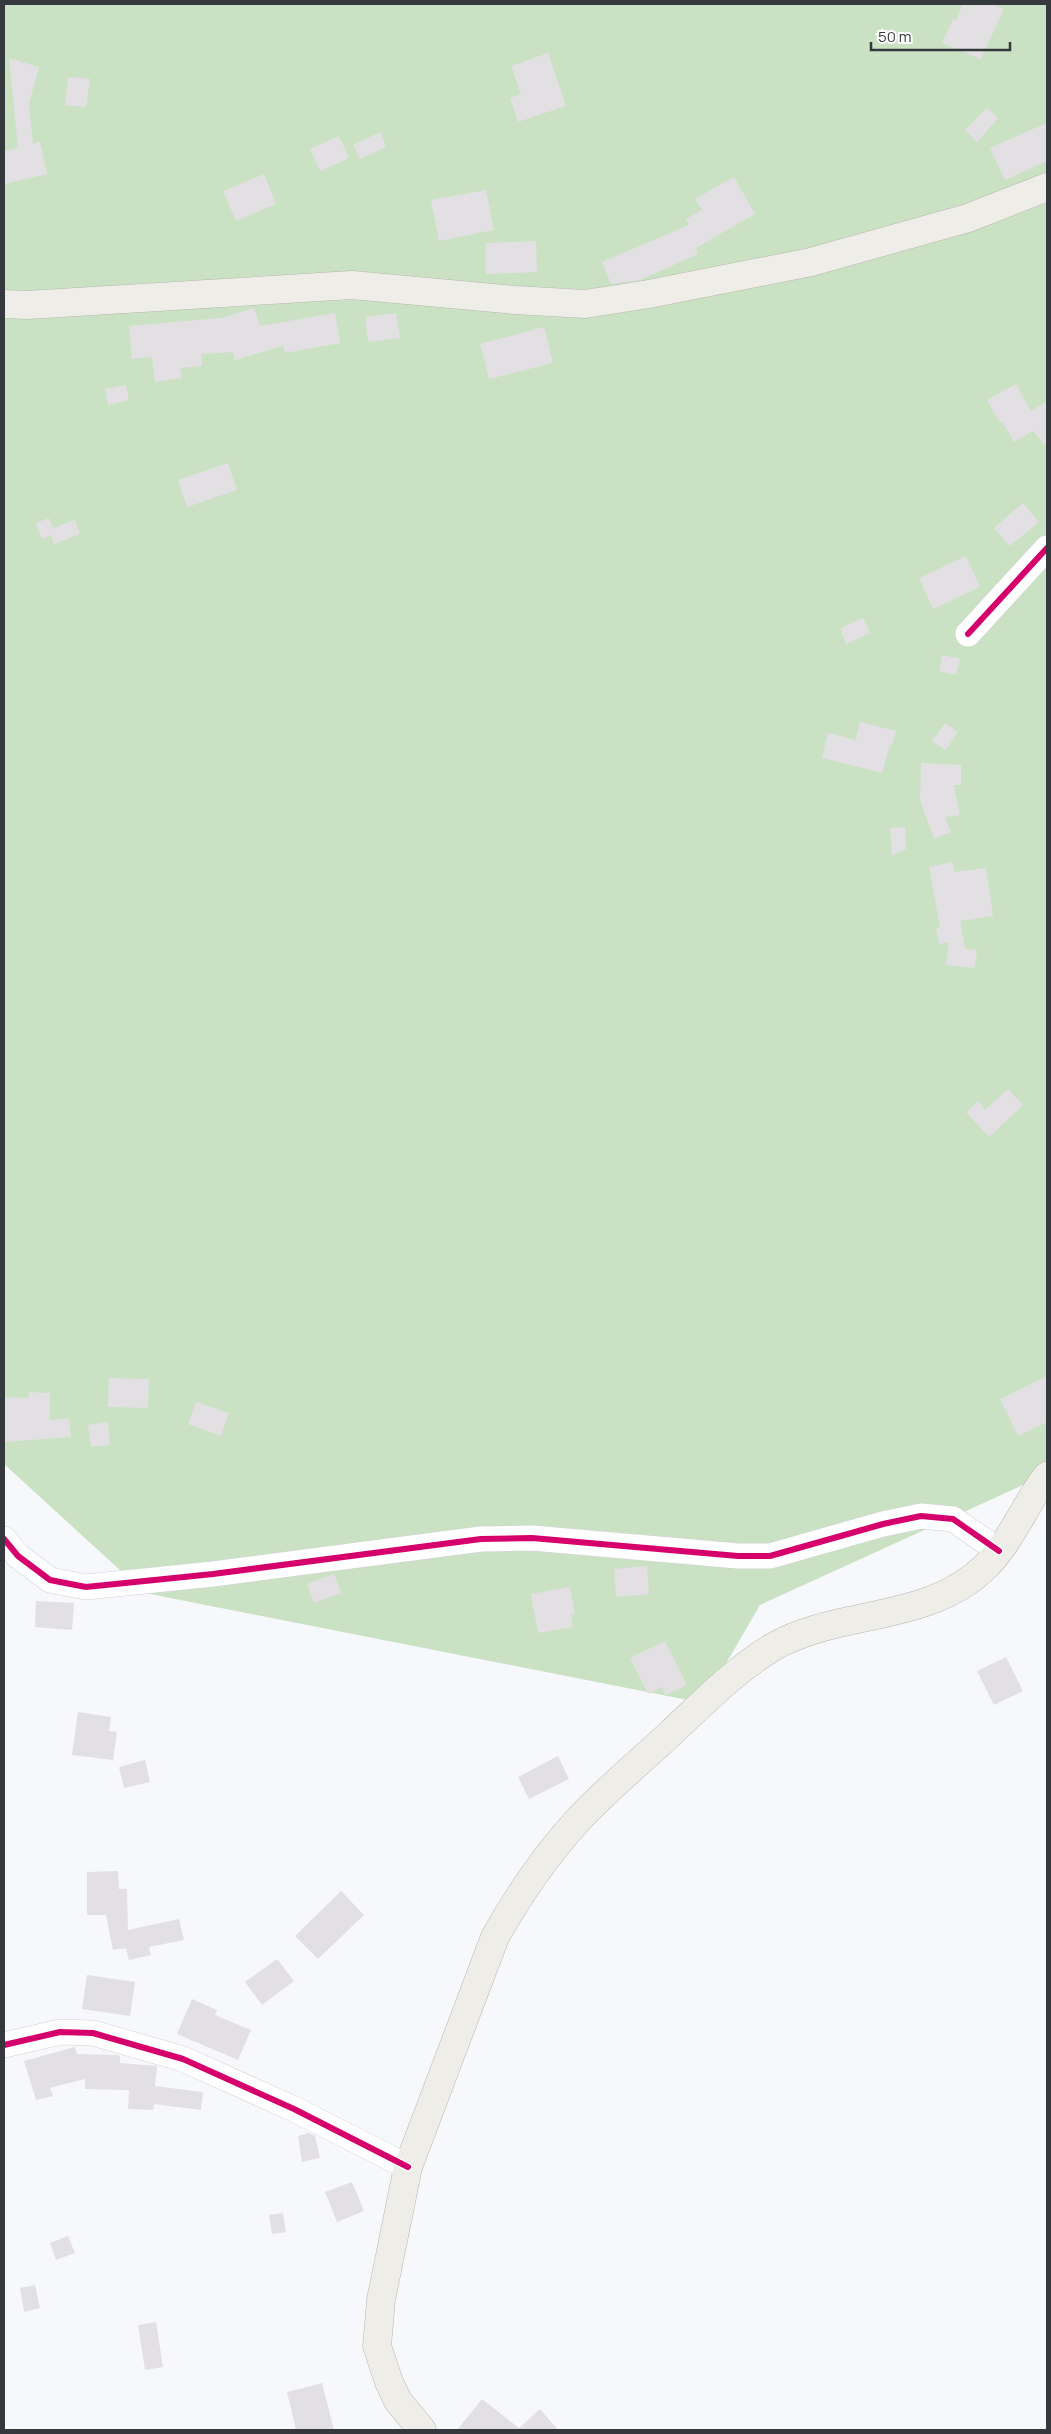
<svg xmlns="http://www.w3.org/2000/svg" width="1051" height="2434" font-family="Manrope,sans-serif">
<rect width="100%" height="100%" fill="#f6f8fb"/>
<path fill="#cae2c3" d="M4,4H1047V1474L760,1605L703,1703L145,1593L4,1464Z"/>
<path fill="#e2e0e3" d="M963,4H991L1004,9L981,59L942,43L953,19L956,20Z
M548,53L566,106L518,122L510,98L521,94L511,66Z
M9,58L39,67L29,104L33,144L40,142L47,174L4,184V151L18,148Z
M68,77L90,79L86,107L65,105Z
M986,108L998,118L977,142L965,130Z
M1047,123V161L1005,180L990,148Z
M380,132L386,147L360,159L353,145Z
M339,136L349,158L320,171L310,149Z
M264,174L276,204L236,221L223,191Z
M734,177L755,214L696,248L698,254L640,280L611,284L602,262L689,225L686,219L702,210L695,199Z
M486,190L494,230L439,241L431,200Z
M536,241L537,272L486,274L485,243Z
M254,308L260,326L335,313L340,343L285,353L283,346L235,360L233,352L201,354L202,366L180,368L182,378L155,382L152,357L132,359L129,326L221,318Z
M396,313L400,338L368,342L365,317Z
M544,327L553,363L489,379L480,344Z
M1016,384L1031,411L1047,401V447L1033,431L1014,442L1002,421L1000,423L987,400Z
M126,385L129,400L108,405L105,389Z
M228,463L237,490L187,507L178,480Z
M1023,503L1039,522L1010,546L994,528Z
M49,518L53,528L75,520L80,534L54,544L51,535L42,539L36,523Z
M966,556L980,587L933,609L919,578Z
M863,618L870,633L846,644L840,628Z
M942,655L960,659L956,675L939,671Z
M860,722L896,731L892,745H890L882,773L822,758L828,733L856,740Z
M945,723L958,732L946,750L932,741Z
M921,763L961,765V785H954L960,815L945,817L951,832L934,839L920,800Z
M905,827L906,849L892,855L890,828Z
M952,862L955,872L986,868L993,916L960,921L965,949L977,950L975,968L946,965L949,942L939,944L936,928L940,927L929,867Z
M1008,1089L1023,1105L989,1137L966,1112L978,1101L985,1110Z
M1047,1376V1422L1018,1436L1000,1399Z
M109,1378L149,1379L148,1408L108,1407Z
M29,1392L50,1393V1420L69,1418L71,1437L4,1442V1397L29,1398Z
M196,1402L229,1413L221,1436L188,1424Z
M108,1422L110,1445L91,1447L88,1425Z
M647,1566L649,1594L616,1597L614,1569Z
M334,1574L341,1593L314,1603L307,1584Z
M570,1587L575,1614L571,1615L573,1627L538,1633L531,1594Z
M36,1601L74,1603L72,1630L35,1627Z
M665,1641L687,1685L665,1695L662,1687L648,1694L630,1658Z
M1006,1657L1023,1691L994,1705L977,1671Z
M78,1712L111,1717L109,1731L117,1732L113,1760L72,1755Z
M558,1756L569,1779L529,1799L518,1777Z
M145,1760L150,1782L124,1788L119,1767Z
M118,1871L119,1889H127L128,1930L179,1919L184,1940L149,1947L151,1955L129,1960L126,1948L113,1950L106,1915H87V1872Z
M341,1891L364,1915L318,1959L295,1936Z
M277,1959L294,1981L262,2005L245,1982Z
M87,1975L135,1982L130,2016L82,2009Z
M192,1999L217,2010L215,2015L251,2030L238,2060L177,2034Z
M75,2047L77,2054L117,2055L120,2056V2063L157,2066L155,2086L203,2092L201,2110L154,2104L153,2110L128,2109L129,2090L85,2089V2079L50,2088L53,2096L36,2100L24,2061Z
M309,2133L315,2136L320,2158L302,2162L298,2136Z
M352,2182L364,2211L337,2222L325,2192Z
M283,2213L286,2232L272,2234L269,2215Z
M68,2236L75,2253L56,2260L50,2243Z
M35,2285L40,2308L24,2312L20,2288Z
M156,2322L163,2367L145,2370L138,2325Z
M322,2383L334,2430H296L287,2392Z
M482,2399L519,2428L540,2409L558,2430H457Z"/>
<g fill="none" stroke-linecap="round" stroke-linejoin="round">
<defs>
<path id="minor" d="M968,634L1047,548
M4,1539L18,1556L50,1580L86,1587L213,1574L481,1539L532,1538L738,1556H770L883,1524L921,1516L953,1519L999,1551
M4,2045L60,2032L93,2033L183,2059L294,2109L408,2167"/>
<path id="major" d="M4,304L27,305L352,285L515,300L585,304L649,294L811,262L968,218L1047,187
M422,2430L398,2401L389,2382L377,2346L381,2300L408,2167L495,1937C518,1896 546,1855 578,1820C607,1789 641,1761 672,1732C704,1702 735,1670 773,1647C839,1609 929,1623 986,1566C1012,1540 1025,1504 1047,1476"/>
</defs>
<use href="#minor" stroke="#d1d3d6" stroke-width="26"/>
<use href="#major" stroke="#b7b8af" stroke-width="29"/>
<use href="#minor" stroke="#fefefe" stroke-width="25"/>
<use href="#major" stroke="#eeede7" stroke-width="28"/>
<defs>
<path id="cycleway" d="M968,634L1047,548
M4,1539L18,1556L50,1580L86,1587L213,1574L481,1539L532,1538L738,1556H770L883,1524L921,1516L953,1519L999,1551
M4,2045L60,2032L93,2033L183,2059L294,2109L408,2167"/>
</defs>
<use href="#cycleway" stroke="#fff" stroke-width="9"/>
<use href="#cycleway" stroke="#d6006c" stroke-width="6"/>
</g>
<rect width="1051" height="2434" fill="none" stroke="#35383c" stroke-width="10"/>
<path d="M871 42v8h139v-8" fill="none" stroke="#35383c" stroke-width="2.5"/>
<text x="878" y="42" font-size="15" fill="#35383c" stroke="#ffffff" stroke-width="4" paint-order="stroke">50 m</text>
</svg>
